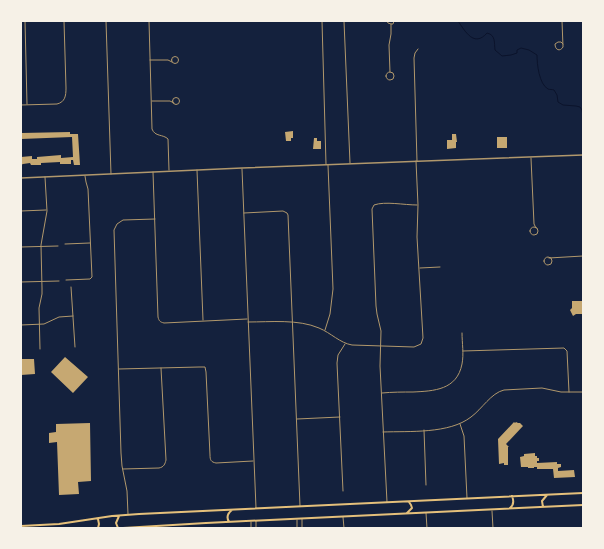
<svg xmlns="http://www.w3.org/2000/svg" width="604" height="549" font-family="'Crimson Pro',serif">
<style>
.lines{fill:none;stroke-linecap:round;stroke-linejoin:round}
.stream{stroke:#0b132b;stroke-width:1}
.building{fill:#c6a872}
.minor{stroke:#b1986c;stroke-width:1}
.tertiary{stroke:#b1986c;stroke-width:1.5}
.primary{stroke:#e5c07b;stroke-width:2}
</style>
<rect width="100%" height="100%" fill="#14213d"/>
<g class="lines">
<path class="stream" d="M 458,21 C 465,31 474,48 487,33 C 496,35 494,43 495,50 L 502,56 L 511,55 L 517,53 L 517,50 L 521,48 L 529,50 L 537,55 C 537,64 539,84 548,89 C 550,90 552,89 554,90 L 557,95 L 558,102 L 563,105 L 576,106 L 580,107 L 582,110 L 583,116"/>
</g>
<path class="building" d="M 293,131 L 293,138 L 291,138 L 291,141 L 286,141 L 285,132 Z
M 70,132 L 70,134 L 78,134 L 80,165 L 74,165 L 73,160 L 71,160 L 71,164 L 60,164 L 60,162 L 41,163 L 41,165 L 31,165 L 30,163 L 23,164 L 21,165 L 21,157 L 32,156 L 32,159 L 37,159 L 37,157 L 61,155 L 61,158 L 73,157 L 72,137 L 21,139 L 21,133 Z
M 452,134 L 456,134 L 457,142 L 456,142 L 456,148 L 447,149 L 447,140 L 452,140 Z
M 497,137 L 507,137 L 507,148 L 497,148 Z
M 314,138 L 317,138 L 317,141 L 321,141 L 321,149 L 313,149 Z
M 572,301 L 583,301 L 583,314 L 576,314 L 573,316 L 570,310 L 572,308 Z
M 65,357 L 88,377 L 73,393 L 51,372 Z
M 21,359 L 34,359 L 35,374 L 21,375 Z
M 514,422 L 515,423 L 516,422 L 518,423 L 520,423 L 523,426 L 506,444 L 509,447 L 508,447 L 508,465 L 504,465 L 504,463 L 499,464 L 498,439 Z
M 90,423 L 91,481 L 78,482 L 79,494 L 59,495 L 57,442 L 49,443 L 49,433 L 56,432 L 56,424 Z
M 535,453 L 535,456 L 537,456 L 537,458 L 539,458 L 539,461 L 537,461 L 537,463 L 557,462 L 557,464 L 561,464 L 561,467 L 558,468 L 558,471 L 574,470 L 575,477 L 554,478 L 553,469 L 537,469 L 537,467 L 534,467 L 534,468 L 528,468 L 528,467 L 521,467 L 520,457 L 524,456 L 524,454 Z"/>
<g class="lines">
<path class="minor" d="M 25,21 L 27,104
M 106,21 L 111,174
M 149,21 L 152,129 C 155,137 163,134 168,139 L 169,170
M 322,21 L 326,164
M 344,21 L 350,163
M 387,21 L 388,23 L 391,24 L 393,24 L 394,21
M 562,21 L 563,47 C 560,52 555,50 555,44 L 558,42 L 561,42 L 563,44
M171.5 60a3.5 3.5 0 1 1 7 0a3.5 3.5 0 1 1-7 0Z
M 150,60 L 168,60 L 172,62
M 390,72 L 389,45 L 391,34 L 391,24
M386 76a4 4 0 1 1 8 0a4 4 0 1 1-8 0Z
M172.5 101a3.5 3.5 0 1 1 7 0a3.5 3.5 0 1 1-7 0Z
M 152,101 L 170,101 L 174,103
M 21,105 L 57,104 C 65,102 66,96 66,88 L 64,21
M 531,158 L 534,224 L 536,228
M 417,161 L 414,58 L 415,53 L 418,49
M 242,169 L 256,508
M 197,170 L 203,320
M 153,172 L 158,317 C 159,321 160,322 164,323 L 247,319
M 21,211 L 46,210
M 244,213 L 283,211 L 287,213 L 288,215 L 300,506
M530 231a4 4 0 1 1 8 0a4 4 0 1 1-8 0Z
M 65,244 L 90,243
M 21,247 L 58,246
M544 261a4 4 0 1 1 8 0a4 4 0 1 1-8 0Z
M 549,258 L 583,256
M 420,268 L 440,267
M 66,280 L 90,279 L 92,277 L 88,189 L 86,182 L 85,176
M 21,282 L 59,281
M 71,287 L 75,347
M 248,322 C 271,322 298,319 319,328 C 331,333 340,343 352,345 L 414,347 L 421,344 L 423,338 L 417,237 L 418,205 L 416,161
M 21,325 L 44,324 L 59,317 L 73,316
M 325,330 L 330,314 L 333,289 L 328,165
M 40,349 L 39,308 L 42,294 L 42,288 L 41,245 L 47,211 L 45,177
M 463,351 L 564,348 L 567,351 L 569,392
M 119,369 L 199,367 L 205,367 L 206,372 L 210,455 C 210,460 211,462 216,463 L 253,461
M 382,393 C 392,392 403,392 413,392 C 434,391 457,390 462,364 C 464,354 462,343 462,333
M 297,419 L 340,417
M 460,424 L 464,436 L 467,498
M 424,430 L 426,485
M 383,432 C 410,431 449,434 471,417 C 482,409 491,393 504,390 L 542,388 L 561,392 L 583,392
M 123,469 L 159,468 C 164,467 165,464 166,460 L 161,368
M 343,491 L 337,363 L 338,355 L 345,344
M 387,502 L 380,366 L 381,331 L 377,314 L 376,306 L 372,209 L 374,205 C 385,201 404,205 417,205
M 492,511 L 493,528
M 426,513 L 427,528
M 128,514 L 127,491 L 122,466 L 121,453 L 114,230 L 117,224 L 123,220 L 155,219
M 343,517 L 344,528
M 302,519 L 302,528
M 297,520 L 297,528
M 256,521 L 256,528
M 251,522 L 251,528"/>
<path class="tertiary" d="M 21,178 L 242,168 L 583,155"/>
<path class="primary" d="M 543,507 L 542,501 L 547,495
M 510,508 C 514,505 514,501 512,496
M 407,513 L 412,508 L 411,505 L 409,502
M 229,522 C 226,517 228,513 232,510
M 21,526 L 59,524 L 112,516 L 139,514 L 583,493
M 98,528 L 99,524 L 98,519
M 118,528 L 116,523 L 119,516
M 123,528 L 206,523 L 583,505"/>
</g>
<rect width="604" height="549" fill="none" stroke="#f6f1e7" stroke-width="44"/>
</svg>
